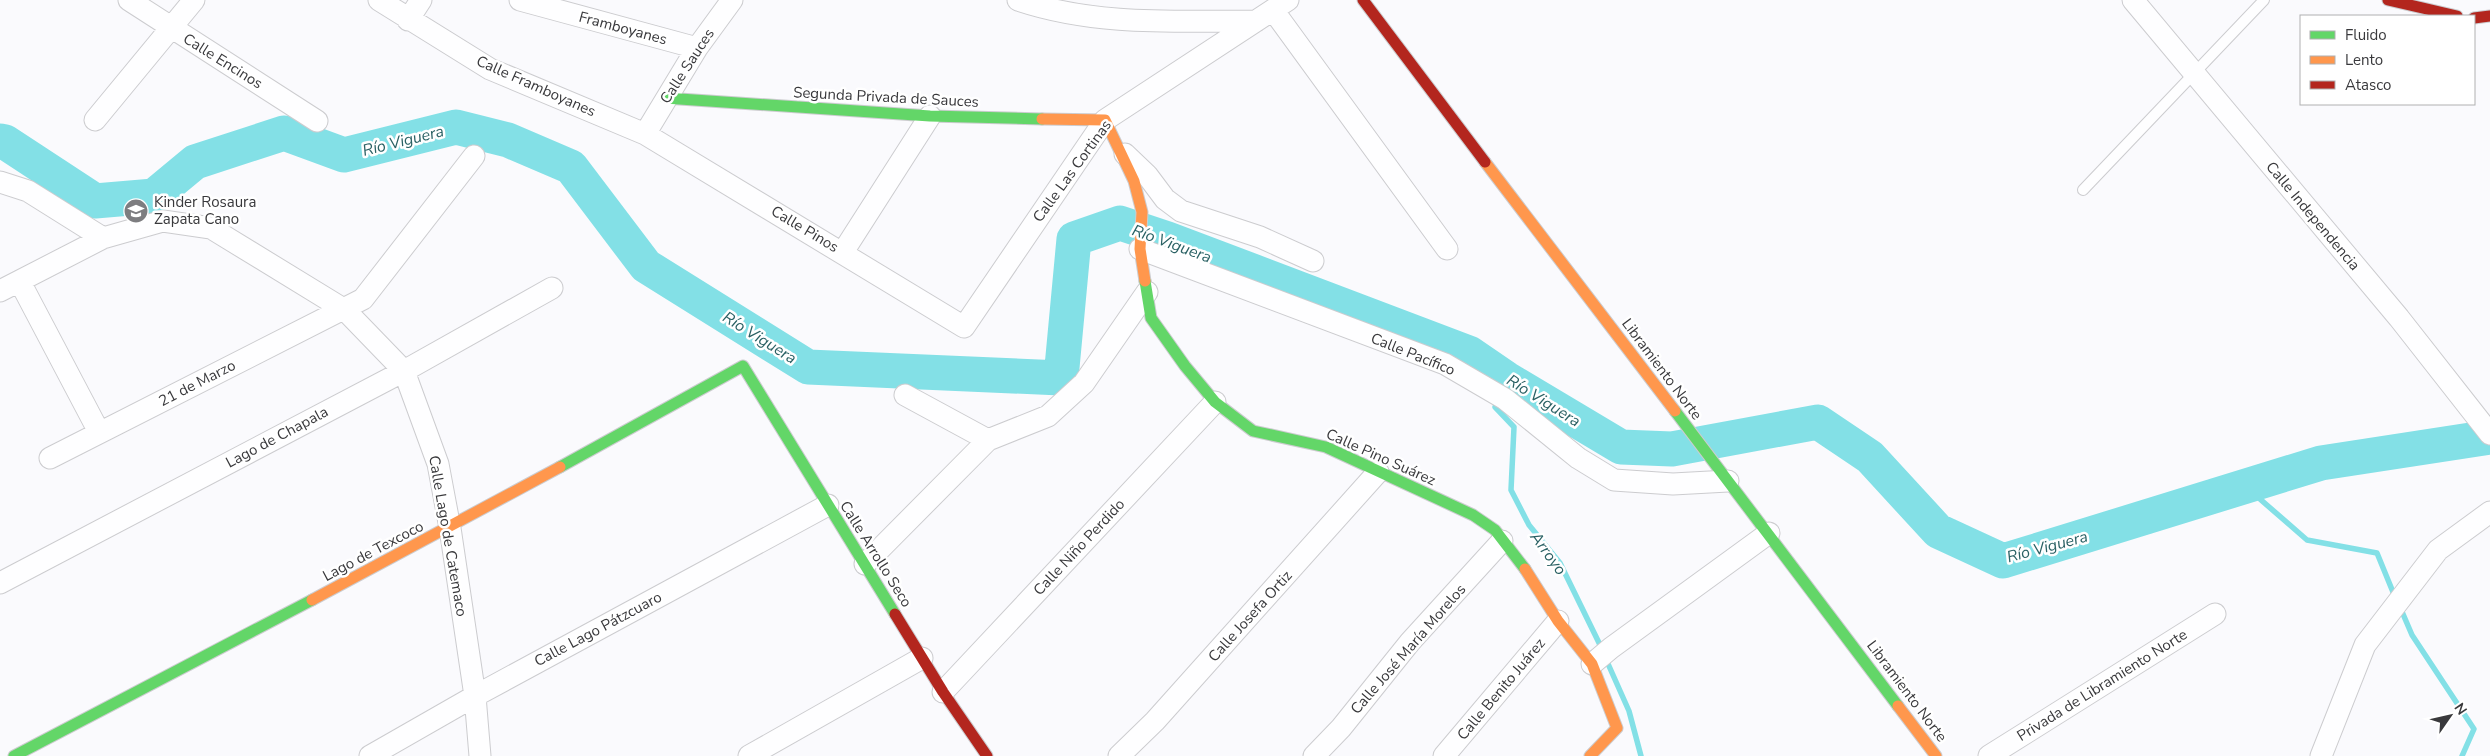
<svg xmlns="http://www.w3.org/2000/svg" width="2490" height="756" font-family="'Nunito Sans',sans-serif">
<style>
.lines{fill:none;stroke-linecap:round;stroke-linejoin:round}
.stream{stroke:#83e0e6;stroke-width:5.5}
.river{stroke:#83e0e6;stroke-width:35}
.lane-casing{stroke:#cccccf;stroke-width:12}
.street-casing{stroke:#cccccf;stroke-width:23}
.fast-casing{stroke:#cccccf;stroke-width:13}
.slow-casing{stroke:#cccccf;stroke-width:13}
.jam-casing{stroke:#cccccf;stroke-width:13}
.lane{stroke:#fefeff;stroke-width:10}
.street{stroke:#fefeff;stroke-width:21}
.fast{stroke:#63d668;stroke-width:11}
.slow{stroke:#ff974d;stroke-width:11}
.jam{stroke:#b3261e;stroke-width:11}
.labels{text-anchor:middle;stroke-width:5;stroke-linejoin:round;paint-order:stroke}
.street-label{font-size:15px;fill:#39393c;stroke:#fff}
.poi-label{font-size:15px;fill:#39393c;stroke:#fff;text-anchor:start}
.water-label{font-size:16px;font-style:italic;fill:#2a6164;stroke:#fff}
</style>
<rect width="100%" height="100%" fill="#fafafd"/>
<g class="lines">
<path class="stream" d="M 1507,379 L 1495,407 L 1514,427 L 1511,490 L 1529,525 L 1560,563 L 1602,649
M 2245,486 L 2307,540 L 2377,553 L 2395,597
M 2400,607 L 2412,635 L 2474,729 L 2462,756
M 1605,657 L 1629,711 L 1641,756"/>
<path class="river" d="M 0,141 L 5,142 L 95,201 L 154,196 L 195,162 L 284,133 L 344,155 L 456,127 L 508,140 L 571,167 L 646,266 L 808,367 L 1061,378 L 1074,239 L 1120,223 L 1168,239 L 1469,353 L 1507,379 L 1621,447 L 1672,449 L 1818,422 L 1870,457 L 1938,531 L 2003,561 L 2321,463 L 2490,437"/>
<defs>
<path id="lane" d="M 2083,190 L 2264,0"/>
<path id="street" d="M 129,0 L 317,121
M 379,0 L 490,69 L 645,134 L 964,327 L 1105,120 L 1288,0
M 520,0 L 697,48
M 1018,0 C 1095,26 1176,21 1256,21
M 2133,0 L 2399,318 L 2490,434
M 1273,10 L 1447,249
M 408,20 L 421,0
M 95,120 L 194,0
M 645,134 L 697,48 L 732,0
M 1125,154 L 1147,175 L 1165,199 L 1181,211 L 1260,237 L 1313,261
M 0,182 L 28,191 L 103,238
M 1140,249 L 1445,364 L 1505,399 L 1578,458 L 1614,480 L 1673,484 L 1728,481
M 843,252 L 930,116
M 20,282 L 99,432
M 0,291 L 103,238 L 163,221 L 211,228 L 345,310 L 404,371 L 438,464 L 450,528 L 475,696 L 480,756
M 905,395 L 988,440
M 50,458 L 363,299 L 474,156
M 865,564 L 988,440 L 1048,416 L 1084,383 L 1147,292
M 0,583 L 404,371 L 552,288
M 1592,664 L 1611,648 L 1769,533
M 943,692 L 1215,402
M 370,756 L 475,696 L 828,505
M 749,756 L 922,658
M 1119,756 L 1155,721 L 1378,472
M 1314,756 L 1341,728 L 1410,642 L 1502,541
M 1444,756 L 1558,621
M 1989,756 L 2215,614
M 2321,756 L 2365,645 L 2438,550 L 2490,512"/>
<path id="fast" d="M 665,98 L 930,116 L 1042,119
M 1145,281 L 1151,318 L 1185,366 L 1215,402 L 1253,431 L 1326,447 L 1473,515 L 1495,530 L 1525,569
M 1675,411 L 1898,706
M 560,467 L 743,366 L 895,614
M 14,756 L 312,600"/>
<path id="slow" d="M 1042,119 L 1105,120 L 1134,181 L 1142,212 L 1140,249 L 1145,281
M 1485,162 L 1675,411
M 1525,569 L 1558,621 L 1592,664 L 1617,728 L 1590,756
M 312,600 L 560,467
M 1898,706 L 1936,756"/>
<path id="jam" d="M 1363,0 L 1485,162
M 2388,0 L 2457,16
M 2474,18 L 2490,16
M 895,614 L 943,692 L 987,756"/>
</defs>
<use href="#lane" class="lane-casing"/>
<use href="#street" class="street-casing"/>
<use href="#fast" class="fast-casing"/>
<use href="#slow" class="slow-casing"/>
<use href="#jam" class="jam-casing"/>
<use href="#lane" class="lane"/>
<use href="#street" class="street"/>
<use href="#fast" class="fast"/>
<use href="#slow" class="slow"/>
<use href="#jam" class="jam"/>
</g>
<defs>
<symbol id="school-disc" viewBox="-11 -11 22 22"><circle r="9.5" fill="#7d7d80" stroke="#fff"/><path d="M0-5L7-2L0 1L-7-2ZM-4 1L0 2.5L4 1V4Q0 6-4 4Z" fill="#fff"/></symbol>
</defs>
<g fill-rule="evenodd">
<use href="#school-disc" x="122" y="197" width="28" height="28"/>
</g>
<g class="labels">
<g class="street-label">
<text transform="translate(623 28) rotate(15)" y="5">Framboyanes</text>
<text transform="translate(223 61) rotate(32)" y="5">Calle Encinos</text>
<text transform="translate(687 66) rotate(-57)" y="5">Calle Sauces</text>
<text transform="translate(536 86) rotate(24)" y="5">Calle Framboyanes</text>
<text transform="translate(886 97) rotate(3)" y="5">Segunda Privada de Sauces</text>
<text transform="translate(1072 171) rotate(-54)" y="5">Calle Las Cortinas</text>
<text transform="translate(2313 216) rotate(50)" y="5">Calle Independencia</text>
<text transform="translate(805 229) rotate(31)" y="5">Calle Pinos</text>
<text transform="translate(1413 354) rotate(22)" y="5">Calle Pacífico</text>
<text transform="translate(1662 369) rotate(53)" y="5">Libramiento Norte</text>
<text transform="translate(197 383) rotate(-27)" y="5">21 de Marzo</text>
<text transform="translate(277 437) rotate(-28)" y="5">Lago de Chapala</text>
<text transform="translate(1381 457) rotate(24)" y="5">Calle Pino Suárez</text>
<text transform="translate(448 536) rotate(80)" y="5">Calle Lago de Catemaco</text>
<text transform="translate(1079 547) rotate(-47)" y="5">Calle Niño Perdido</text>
<text transform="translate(373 551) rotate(-28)" y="5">Lago de Texcoco</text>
<text transform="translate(876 554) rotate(58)" y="5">Calle Arrollo Seco</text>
<text transform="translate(1250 616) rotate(-48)" y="5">Calle Josefa Ortiz</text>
<text transform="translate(598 629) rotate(-28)" y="5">Calle Lago Pátzcuaro</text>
<text transform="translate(1408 649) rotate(-49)" y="5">Calle José María Morelos</text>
<text transform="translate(2102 685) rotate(-32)" y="5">Privada de Libramiento Norte</text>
<text transform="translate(1501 689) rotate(-50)" y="5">Calle Benito Juárez</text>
<text transform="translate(1907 691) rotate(53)" y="5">Libramiento Norte</text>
</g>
<g class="poi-label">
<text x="154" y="207">Kinder Rosaura<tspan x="154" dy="17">Zapata Cano</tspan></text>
</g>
<g class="water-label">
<text transform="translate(403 140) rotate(-14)" y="6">Río Viguera</text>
<text transform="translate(1172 243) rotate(20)" y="6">Río Viguera</text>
<text transform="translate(760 337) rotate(32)" y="6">Río Viguera</text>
<text transform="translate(1544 400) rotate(32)" y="6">Río Viguera</text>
<text transform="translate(2047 546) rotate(-15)" y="6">Río Viguera</text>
<text transform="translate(1549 553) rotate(54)" y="6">Arroyo</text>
</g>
</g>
<rect x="2300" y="15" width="175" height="90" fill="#ffffff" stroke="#b0b0b1"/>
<rect x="2310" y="31" width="25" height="8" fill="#63d668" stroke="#b0b0b1"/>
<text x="2345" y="40" font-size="15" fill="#39393c">Fluido</text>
<rect x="2310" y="56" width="25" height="8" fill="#ff974d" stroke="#b0b0b1"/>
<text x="2345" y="65" font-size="15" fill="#39393c">Lento</text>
<rect x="2310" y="81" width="25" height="8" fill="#b3261e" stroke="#b0b0b1"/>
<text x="2345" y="90" font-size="15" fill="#39393c">Atasco</text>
<g transform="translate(2450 716) rotate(56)" stroke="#ffffff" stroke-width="4" paint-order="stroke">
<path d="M0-4L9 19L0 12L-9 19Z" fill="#39393c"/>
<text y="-8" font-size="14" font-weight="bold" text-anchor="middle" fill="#39393c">N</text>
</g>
</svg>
